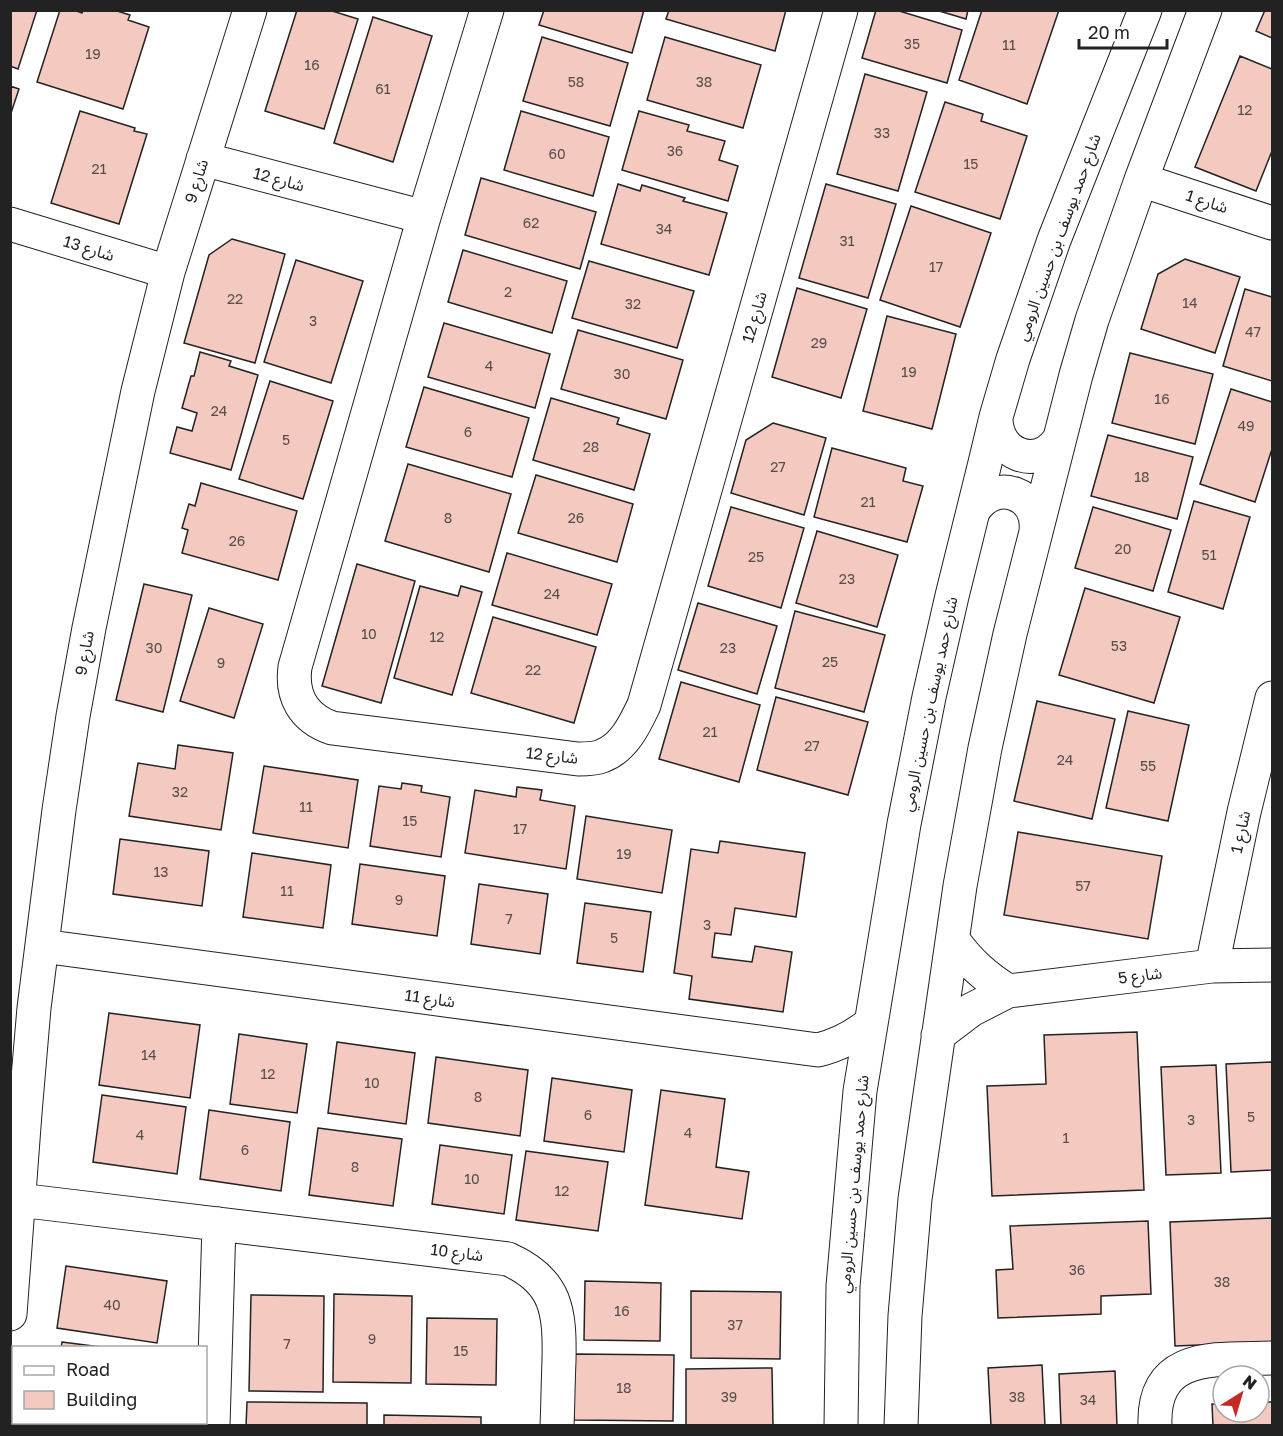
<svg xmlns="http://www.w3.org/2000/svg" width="1283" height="1436" font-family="'Golos Text','Noto Sans Arabic',sans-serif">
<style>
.building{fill:#f3c9c0;stroke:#222;stroke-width:1.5}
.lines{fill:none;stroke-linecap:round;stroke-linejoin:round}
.minor-casing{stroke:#222;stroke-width:35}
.minor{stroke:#fff;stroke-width:33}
.labels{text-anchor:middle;stroke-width:4.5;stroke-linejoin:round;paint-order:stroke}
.number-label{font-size:14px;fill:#564c4a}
.street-label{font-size:16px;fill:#222;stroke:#fff}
</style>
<rect width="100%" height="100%" fill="#fff"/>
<path class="building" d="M 10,10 L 37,10 L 18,69 L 10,66 Z
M 60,10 L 74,10 L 82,13 L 83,10 L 114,10 L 130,15 L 128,20 L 149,27 L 123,109 L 37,82 Z
M 297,10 L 329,10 L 358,19 L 324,129 L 265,111 Z
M 544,10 L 644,10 L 632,53 L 539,25 Z
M 669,10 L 786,10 L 775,51 L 666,19 Z
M 876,10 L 896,10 L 962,30 L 947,83 L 862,58 Z
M 936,10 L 968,10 L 966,19 Z
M 982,10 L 1059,10 L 1027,104 L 959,80 Z
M 1265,10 L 1272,10 L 1272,38 L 1256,31 Z
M 373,17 L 432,36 L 393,162 L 334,143 Z
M 542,37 L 628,63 L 610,126 L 523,101 Z
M 665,37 L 761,65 L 743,128 L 647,100 Z
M 1240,56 L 1272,69 L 1272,151 L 1256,191 L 1195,167 Z
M 865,74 L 927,92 L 898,191 L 837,174 Z
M 10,86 L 19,89 L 10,116 Z
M 945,102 L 983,114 L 981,121 L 1027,136 L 1000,219 L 915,192 Z
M 80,111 L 135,128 L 134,131 L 147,134 L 119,224 L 51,203 Z
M 521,111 L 609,137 L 593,196 L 504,170 Z
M 639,111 L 689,125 L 687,131 L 725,141 L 719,160 L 738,166 L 728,201 L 622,170 Z
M 481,178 L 596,212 L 580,269 L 465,235 Z
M 618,184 L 640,191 L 642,185 L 685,198 L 683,201 L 727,213 L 709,275 L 601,244 Z
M 826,184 L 896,204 L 868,298 L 799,278 Z
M 911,206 L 991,233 L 960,327 L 880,300 Z
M 232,239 L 285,254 L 255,363 L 184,343 L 209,255 Z
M 463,250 L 567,281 L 552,333 L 448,302 Z
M 1185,259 L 1240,277 L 1215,353 L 1141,329 L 1158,274 Z
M 296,260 L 363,281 L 331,383 L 264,362 Z
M 589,261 L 694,291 L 677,348 L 572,318 Z
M 797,288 L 867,309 L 841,398 L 772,377 Z
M 1245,289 L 1272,297 L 1272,381 L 1223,366 Z
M 887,316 L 956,334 L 932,429 L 863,411 Z
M 444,323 L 550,354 L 535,408 L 428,377 Z
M 578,330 L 683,360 L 666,419 L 561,389 Z
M 200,352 L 231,361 L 229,366 L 258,375 L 231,470 L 170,453 L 177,427 L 192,431 L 197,413 L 182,408 L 191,376 L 194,376 Z
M 1130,353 L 1213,374 L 1195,444 L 1112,423 Z
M 270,381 L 333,401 L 303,499 L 239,479 Z
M 424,387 L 529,418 L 512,477 L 406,447 Z
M 1231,389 L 1272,402 L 1272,449 L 1255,502 L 1200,484 Z
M 551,398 L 619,418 L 617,424 L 650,434 L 634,490 L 533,460 Z
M 773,423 L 826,438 L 804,515 L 731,493 L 746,440 Z
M 1108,435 L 1193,457 L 1177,519 L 1091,496 Z
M 832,448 L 906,468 L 903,481 L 923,486 L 907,542 L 814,517 Z
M 408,464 L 511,494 L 489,572 L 385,541 Z
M 536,475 L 633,504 L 617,562 L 518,533 Z
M 201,483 L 297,511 L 278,580 L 182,553 L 188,530 L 182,528 L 189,504 L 195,506 Z
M 1194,501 L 1250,517 L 1223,609 L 1168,592 Z
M 731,507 L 804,528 L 781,608 L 708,586 Z
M 1093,507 L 1171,530 L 1153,591 L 1075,568 Z
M 817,531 L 898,555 L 877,627 L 796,603 Z
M 507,553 L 612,584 L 597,635 L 492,605 Z
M 357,564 L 415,581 L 381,703 L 322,686 Z
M 144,584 L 192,595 L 163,712 L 116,700 Z
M 420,586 L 458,596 L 461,586 L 482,592 L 452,695 L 394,678 Z
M 1085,588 L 1180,617 L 1154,703 L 1059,675 Z
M 698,603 L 777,626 L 757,694 L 678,670 Z
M 209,608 L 263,624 L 234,718 L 180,701 Z
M 795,611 L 885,635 L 864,712 L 775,688 Z
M 493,617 L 596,647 L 574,723 L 471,693 Z
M 681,682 L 760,705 L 739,782 L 659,759 Z
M 776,697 L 868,722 L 848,795 L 757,770 Z
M 1037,701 L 1115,719 L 1092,819 L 1014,801 Z
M 1128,711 L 1189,725 L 1168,821 L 1106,808 Z
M 178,745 L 233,753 L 221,830 L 129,816 L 138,763 L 175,769 Z
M 264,766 L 358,780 L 348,848 L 253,833 Z
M 402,783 L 422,786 L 421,792 L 450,797 L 441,857 L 370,846 L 379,786 L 401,789 Z
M 517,787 L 542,790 L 540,800 L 575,806 L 566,869 L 465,853 L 475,790 L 516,797 Z
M 586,816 L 672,830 L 662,893 L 577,879 Z
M 1018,832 L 1162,856 L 1148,939 L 1004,915 Z
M 120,839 L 209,851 L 202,906 L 113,894 Z
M 720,841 L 805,853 L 796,917 L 735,908 L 731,935 L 715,933 L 712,957 L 752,962 L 755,946 L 792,952 L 783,1012 L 689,999 L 692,976 L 674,973 L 691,849 L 718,853 Z
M 252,853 L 331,865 L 323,928 L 243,917 Z
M 360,864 L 445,876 L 437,936 L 352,924 Z
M 479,884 L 548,894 L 540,954 L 471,944 Z
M 585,903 L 651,912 L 643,972 L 577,963 Z
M 109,1013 L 200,1025 L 190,1098 L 99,1085 Z
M 1137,1032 L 1144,1190 L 992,1196 L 987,1086 L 1046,1084 L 1044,1035 Z
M 239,1034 L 307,1044 L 297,1113 L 230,1104 Z
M 337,1042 L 415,1053 L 406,1124 L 328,1113 Z
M 436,1057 L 528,1070 L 520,1136 L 428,1123 Z
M 1272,1062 L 1272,1170 L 1231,1172 L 1226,1064 Z
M 1216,1065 L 1221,1173 L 1166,1175 L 1161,1067 Z
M 552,1078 L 632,1090 L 624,1152 L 544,1141 Z
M 661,1090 L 725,1099 L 716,1167 L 749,1172 L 742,1219 L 645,1205 Z
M 102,1095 L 186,1107 L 177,1174 L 93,1162 Z
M 209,1110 L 290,1122 L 281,1191 L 200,1179 Z
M 318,1128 L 402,1139 L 393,1206 L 309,1195 Z
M 440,1145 L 512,1155 L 504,1214 L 432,1204 Z
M 526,1151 L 608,1162 L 598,1231 L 516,1220 Z
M 1272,1218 L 1272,1342 L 1175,1346 L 1170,1222 Z
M 1148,1221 L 1151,1294 L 1101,1296 L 1101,1314 L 998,1318 L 996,1270 L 1013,1269 L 1010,1226 Z
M 66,1266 L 167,1281 L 157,1343 L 57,1328 Z
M 585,1281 L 661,1283 L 660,1341 L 584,1340 Z
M 691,1291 L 781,1292 L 780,1359 L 691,1358 Z
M 334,1294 L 412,1296 L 411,1383 L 333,1382 Z
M 251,1295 L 324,1296 L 323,1392 L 249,1391 Z
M 427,1318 L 497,1319 L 496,1385 L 426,1384 Z
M 62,1342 L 109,1348 L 61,1348 Z
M 574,1354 L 674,1355 L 673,1421 L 574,1420 Z
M 1042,1365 L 1045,1426 L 991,1426 L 988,1368 Z
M 772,1368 L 773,1426 L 686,1426 L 686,1369 Z
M 1115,1371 L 1117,1426 L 1061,1426 L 1059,1374 Z
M 247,1402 L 367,1403 L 367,1426 L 246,1426 Z
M 1259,1402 L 1272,1402 L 1272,1426 L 1213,1426 L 1212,1404 L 1223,1404 L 1223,1412 L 1259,1412 Z
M 384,1415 L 481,1417 L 481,1426 L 384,1426 Z
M 69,1422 L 153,1422 L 163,1423 L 163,1426 L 69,1426 Z"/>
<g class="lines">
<defs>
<path id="minor" d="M 487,10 L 424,217 L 295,667 C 291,696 303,718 332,728 L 578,759 C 586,759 595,759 602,756 C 624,748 635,724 644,705 L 841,10
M 203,159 L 424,217
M 1141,180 L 1272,223
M 10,224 L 168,272
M 996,417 C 995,454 1036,471 1058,441
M 974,510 C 995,477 1040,493 1036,531
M 953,940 C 969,962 984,976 1008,991
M 42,946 L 818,1050 C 839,1045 855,1036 871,1023
M 1212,966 L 1244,812 L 1272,698
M 938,1035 L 971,1010 L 1008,991 L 1212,966 L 1272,965
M 19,1200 L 508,1259 C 557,1281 560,1311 559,1361 C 558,1382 558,1404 557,1426
M 10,1314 L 25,1113 L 34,1008 L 59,810 L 73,716 L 89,628 L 138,391 L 168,272 L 250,10
M 213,1426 L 219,1224
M 841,1426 L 843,1286 L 860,1091 L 904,824 L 929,697 L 952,596 L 984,467 L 996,417 L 1013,359 L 1054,240 L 1145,10
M 901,1426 L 905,1316 L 915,1199 L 960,886 L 985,748 L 1010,634 L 1076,375 L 1092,320 L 1141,180 L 1205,10
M 1155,1426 C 1152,1350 1219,1360 1272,1358"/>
</defs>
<use href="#minor" class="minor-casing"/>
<use href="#minor" class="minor"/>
</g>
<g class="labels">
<g class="number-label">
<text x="912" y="49">35</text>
<text x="1009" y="50">11</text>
<text x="93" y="59">19</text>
<text x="312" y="70">16</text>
<text x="576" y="87">58</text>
<text x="704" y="87">38</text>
<text x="383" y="94">61</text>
<text x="1245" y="115">12</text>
<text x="882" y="138">33</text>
<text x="675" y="156">36</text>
<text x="557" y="159">60</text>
<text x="971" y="169">15</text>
<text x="99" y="174">21</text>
<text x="531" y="228">62</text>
<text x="664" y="234">34</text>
<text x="847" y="246">31</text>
<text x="936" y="272">17</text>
<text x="508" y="297">2</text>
<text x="235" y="304">22</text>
<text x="1190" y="308">14</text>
<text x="633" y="309">32</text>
<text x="313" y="326">3</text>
<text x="1253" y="337">47</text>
<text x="819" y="348">29</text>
<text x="489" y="371">4</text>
<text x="909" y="377">19</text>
<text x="622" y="379">30</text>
<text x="1162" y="404">16</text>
<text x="219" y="416">24</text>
<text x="1246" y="431">49</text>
<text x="468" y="437">6</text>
<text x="286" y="445">5</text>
<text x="591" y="452">28</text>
<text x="778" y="472">27</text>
<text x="1142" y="482">18</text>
<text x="868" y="507">21</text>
<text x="448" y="523">8</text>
<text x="576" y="523">26</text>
<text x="237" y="546">26</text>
<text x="1123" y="554">20</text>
<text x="1209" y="560">51</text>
<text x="756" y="562">25</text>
<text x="847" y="584">23</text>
<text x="552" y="599">24</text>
<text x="369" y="639">10</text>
<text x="437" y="642">12</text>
<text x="1119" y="651">53</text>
<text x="154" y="653">30</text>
<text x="728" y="653">23</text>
<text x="830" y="667">25</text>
<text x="221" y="668">9</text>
<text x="533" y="675">22</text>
<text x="710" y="737">21</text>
<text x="812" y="751">27</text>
<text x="1065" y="765">24</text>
<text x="1148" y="771">55</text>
<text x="180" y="797">32</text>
<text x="306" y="812">11</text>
<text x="410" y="826">15</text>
<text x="520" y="834">17</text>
<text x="624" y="859">19</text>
<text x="161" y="877">13</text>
<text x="1083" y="891">57</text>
<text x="287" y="896">11</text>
<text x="399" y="905">9</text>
<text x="509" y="924">7</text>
<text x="707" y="930">3</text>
<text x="614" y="943">5</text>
<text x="149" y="1060">14</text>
<text x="268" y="1079">12</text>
<text x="372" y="1088">10</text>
<text x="478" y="1102">8</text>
<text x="588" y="1120">6</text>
<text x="1251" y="1122">5</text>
<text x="1191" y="1125">3</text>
<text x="688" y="1138">4</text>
<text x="140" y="1140">4</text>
<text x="1066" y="1143">1</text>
<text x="245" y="1155">6</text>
<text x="355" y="1172">8</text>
<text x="472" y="1184">10</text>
<text x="562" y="1196">12</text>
<text x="1077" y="1275">36</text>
<text x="1222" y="1287">38</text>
<text x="112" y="1310">40</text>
<text x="622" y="1316">16</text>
<text x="735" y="1330">37</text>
<text x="372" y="1344">9</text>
<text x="287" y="1349">7</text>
<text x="461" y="1356">15</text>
<text x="624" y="1393">18</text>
<text x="729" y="1402">39</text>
<text x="1017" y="1402">38</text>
<text x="1088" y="1405">34</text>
</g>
<g class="street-label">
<text transform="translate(279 179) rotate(15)" y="6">شارع 12</text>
<text transform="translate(196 181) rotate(-73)" y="6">شارع 9</text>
<text transform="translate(1207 201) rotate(18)" y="6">شارع 1</text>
<text transform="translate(1058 237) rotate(-70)" y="6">شارع حمد يوسف بن حسين الرومي</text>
<text transform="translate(89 248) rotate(17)" y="6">شارع 13</text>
<text transform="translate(754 317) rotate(-74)" y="6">شارع 12</text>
<text transform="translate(84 653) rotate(-80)" y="6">شارع 9</text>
<text transform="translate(929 704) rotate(-78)" y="6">شارع حمد يوسف بن حسين الرومي</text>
<text transform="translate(552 755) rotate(6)" y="6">شارع 12</text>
<text transform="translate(1240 832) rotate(-78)" y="6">شارع 1</text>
<text transform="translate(1140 975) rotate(-7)" y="6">شارع 5</text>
<text transform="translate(430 998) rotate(8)" y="6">شارع 11</text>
<text transform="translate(853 1184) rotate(-85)" y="6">شارع حمد يوسف بن حسين الرومي</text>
<text transform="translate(457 1252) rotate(7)" y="6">شارع 10</text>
</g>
</g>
<rect width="1283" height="1436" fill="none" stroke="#222222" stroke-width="24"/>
<rect x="12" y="1346" width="195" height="78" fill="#ffffff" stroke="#a7a7a7" stroke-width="1.5"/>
<rect x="24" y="1366" width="30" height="9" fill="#ffffff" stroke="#a7a7a7" stroke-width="1.5"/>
<text x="66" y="1376" font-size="18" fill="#222222">Road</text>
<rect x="24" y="1391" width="30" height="18" fill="#f3c9c0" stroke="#a7a7a7" stroke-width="1.5"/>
<text x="66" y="1406" font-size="18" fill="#222222">Building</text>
<g transform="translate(1241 1394) rotate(37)"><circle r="28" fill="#ffffff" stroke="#a7a7a7" stroke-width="1.5"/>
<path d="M0-4.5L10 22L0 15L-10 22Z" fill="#c62828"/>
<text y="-9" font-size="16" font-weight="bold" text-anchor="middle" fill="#222222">N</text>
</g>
<path d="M1079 39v9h88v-9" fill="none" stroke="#222222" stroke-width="3"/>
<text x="1088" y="39" font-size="18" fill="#222222" stroke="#ffffff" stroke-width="4.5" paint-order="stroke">20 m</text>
</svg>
